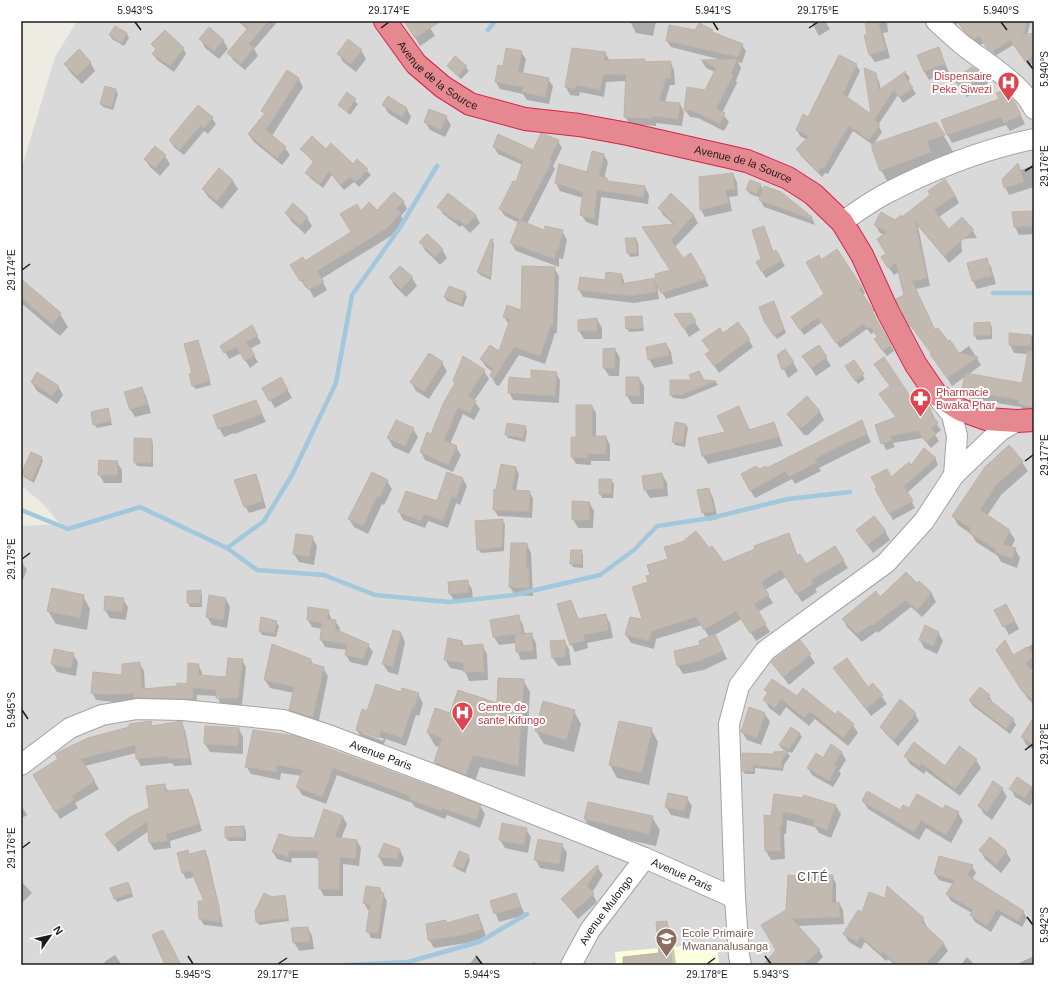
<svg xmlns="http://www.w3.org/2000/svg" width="1055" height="986" font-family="Helvetica,sans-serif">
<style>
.residential{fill:#dad9d9}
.education{fill:#fbffd9}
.shadow{fill:#0003;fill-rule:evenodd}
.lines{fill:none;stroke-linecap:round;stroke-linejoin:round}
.stream{stroke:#a1c8dc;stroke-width:4.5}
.building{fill:#c2bab1;stroke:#bfb3a4}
.minor-casing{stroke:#a3a3a3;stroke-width:22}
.highway-casing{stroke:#d8224d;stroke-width:24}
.minor{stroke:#fff;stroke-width:20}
.highway{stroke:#e6888f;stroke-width:22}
.ticks{fill:none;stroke:#1c1c1c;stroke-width:1.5}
.labels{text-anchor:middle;stroke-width:4;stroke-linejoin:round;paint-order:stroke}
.street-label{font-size:11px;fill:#1c1c1c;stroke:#fff}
.health-label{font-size:11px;fill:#be3a42;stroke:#fff;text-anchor:start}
.education-label{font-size:11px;fill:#785e54;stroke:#fff;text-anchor:start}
.neighbourhood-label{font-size:12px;letter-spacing:1px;fill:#4f4f4f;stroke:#fff}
.neatline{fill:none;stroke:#1c1c1c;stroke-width:1.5}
.ticks-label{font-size:10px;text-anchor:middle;fill:#1c1c1c}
</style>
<rect width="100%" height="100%" fill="#eeebe2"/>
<path class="residential" d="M 77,21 L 1034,21 L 1034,965 L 21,965 L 21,526 L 60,524 L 42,503 L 21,485 L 21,170 L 55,57 Z"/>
<path class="education" d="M 717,943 L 719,965 L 616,965 L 615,952 Z"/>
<path class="shadow" d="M 238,21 L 278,21 L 254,49 L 258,56 L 245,70 L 233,60 L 229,53 L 248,30 Z
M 405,21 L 426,21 L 435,36 L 420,46 Z
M 623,21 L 656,21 L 653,36 L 636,33 L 631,23 Z
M 811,21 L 825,21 L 830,29 L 819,36 Z
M 867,21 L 887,21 L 888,32 L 883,33 L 890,58 L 875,62 L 870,55 Z
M 952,21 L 977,21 L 989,39 L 979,46 L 970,38 L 958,22 L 956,25 Z
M 1005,21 L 1031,21 L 1027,35 L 1034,35 L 1034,62 L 1029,66 L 1013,45 L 995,56 L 992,51 Z
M 115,27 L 127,34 L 129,38 L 124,46 L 112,39 L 110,35 Z
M 696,31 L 712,31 L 714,33 L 742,45 L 746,51 L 742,63 L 738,62 L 741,68 L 736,81 L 737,83 L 722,113 L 729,122 L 724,131 L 698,118 L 690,117 L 685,110 L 706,91 L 715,72 L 706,68 L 702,61 L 726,61 L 671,47 L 667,41 Z
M 201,39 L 223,40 L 228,49 L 219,59 L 205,48 Z
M 153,44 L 183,48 L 186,54 L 174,72 L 157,60 L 153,54 L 156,50 Z
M 938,48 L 949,72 L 929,80 L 924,71 Z
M 361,50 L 366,59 L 356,72 L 343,62 L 339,54 Z
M 521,52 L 526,59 L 523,74 L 548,79 L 553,86 L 549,104 L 527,100 L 523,94 L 500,89 L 496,82 L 504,67 Z
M 605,53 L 610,61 L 670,62 L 674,70 L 675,85 L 670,85 L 665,102 L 680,104 L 684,112 L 682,126 L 656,123 L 656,126 L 629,124 L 625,116 L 627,81 L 606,82 L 604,97 L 580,92 L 579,96 L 570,95 L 566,87 Z
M 455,57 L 469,71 L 461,79 L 448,66 Z
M 90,62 L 95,71 L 82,84 L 70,72 L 65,64 Z
M 856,65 L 860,71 L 847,98 L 872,116 L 875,74 L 879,81 L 881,90 L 906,73 L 910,78 L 908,82 L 916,94 L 903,103 L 898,95 L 878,125 L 882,132 L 873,145 L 853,131 L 828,174 L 825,173 L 822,177 L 801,156 L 797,149 L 807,140 L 800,136 L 797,130 Z
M 972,68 L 984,76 L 988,83 L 967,97 L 956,79 Z
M 287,71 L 299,79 L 303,87 L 272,136 L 285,148 L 290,155 L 282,165 L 254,142 L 249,135 L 265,115 L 262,111 Z
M 116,90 L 118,94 L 113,110 L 103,107 L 101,103 Z
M 347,94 L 358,104 L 350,115 L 339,105 Z
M 1014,102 L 1025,124 L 1010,131 L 1006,125 L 952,143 L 947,134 Z
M 384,105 L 407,109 L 411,117 L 407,125 L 388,113 Z
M 446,117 L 451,125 L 445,137 L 430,130 L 425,122 Z
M 212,118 L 216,124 L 208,134 L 204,131 L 184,155 L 174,147 L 170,140 Z
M 936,123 L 957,158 L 894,193 L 881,170 Z
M 542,134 L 558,141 L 562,148 L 553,166 L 555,169 L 527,224 L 545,231 L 562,231 L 567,240 L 563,259 L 559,258 L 559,267 L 516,251 L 511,243 L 519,223 L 505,216 L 500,209 L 516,184 L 523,165 L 498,154 L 494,147 L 534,151 Z
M 155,147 L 165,156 L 170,164 L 160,176 L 150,167 L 145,159 Z
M 302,149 L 353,165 L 357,160 L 371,175 L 359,187 L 354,182 L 344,190 L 332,175 L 323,188 L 310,178 L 307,173 L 314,163 Z
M 604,155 L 608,162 L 604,179 L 609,182 L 645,187 L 649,195 L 648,204 L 601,197 L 598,226 L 586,222 L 581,214 L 583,198 L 560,191 L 556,183 L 587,173 Z
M 1018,165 L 1021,170 L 1034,165 L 1034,187 L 1009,195 L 1005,187 Z
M 219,169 L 233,181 L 238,189 L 222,209 L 208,197 L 203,189 Z
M 733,174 L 737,182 L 738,196 L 729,197 L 732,211 L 705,217 L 701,210 L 700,178 Z
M 760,184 L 763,190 L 781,193 L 812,218 L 815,225 L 764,207 L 760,200 L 761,198 L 750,194 L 747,190 Z
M 448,195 L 476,216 L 480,223 L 470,233 L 462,225 L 460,227 L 443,214 L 439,207 Z
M 671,195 L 694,216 L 698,223 L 675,247 L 682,259 L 691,254 L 709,286 L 666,299 L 657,284 L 659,299 L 634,303 L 583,297 L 579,290 L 622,275 L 625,284 L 658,279 L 671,271 L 644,228 L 674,225 L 663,215 L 659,208 Z
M 955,195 L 959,203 L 939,217 L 949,231 L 973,231 L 977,238 L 961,239 L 962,252 L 949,263 L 918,226 L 930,286 L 916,289 L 935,331 L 958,354 L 969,346 L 977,358 L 981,365 L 968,375 L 1023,384 L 1029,354 L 1014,353 L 1010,345 L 1010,334 L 1034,336 L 1034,414 L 1024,412 L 1021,407 L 968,398 L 963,390 L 966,376 L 952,386 L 932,354 L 911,326 L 899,272 L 894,275 L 887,265 L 884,235 L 880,233 L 875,225 L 895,221 Z
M 403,201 L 407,209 L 401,216 L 404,221 L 391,236 L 321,279 L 327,290 L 314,298 L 308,287 L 306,288 L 296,273 L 305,262 L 352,233 L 361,212 L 377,211 Z
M 1034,212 L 1034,234 L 1019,235 L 1015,227 Z
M 286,213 L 307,218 L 312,226 L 305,234 L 291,221 Z
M 763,227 L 773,253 L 776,251 L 785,266 L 766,278 L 757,263 L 763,260 Z
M 626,239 L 636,239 L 638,242 L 639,256 L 630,257 L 628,253 Z
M 492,240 L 494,244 L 491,280 L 480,275 L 478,272 Z
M 420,242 L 442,249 L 447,258 L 440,265 L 425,250 Z
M 986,259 L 991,267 L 996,284 L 977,289 L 973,281 Z
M 821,261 L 862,287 L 865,293 L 862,295 L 876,317 L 874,318 L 894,351 L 887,356 L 878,345 L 877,337 L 874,332 L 871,334 L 867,329 L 840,348 L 822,322 L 804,335 L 795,323 L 825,294 Z
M 554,268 L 559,276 L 557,333 L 555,333 L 545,364 L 519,355 L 499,386 L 496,385 L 491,376 L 493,372 L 486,367 L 481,359 L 499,353 L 509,325 L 504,317 L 522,312 Z
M 390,278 L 412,278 L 417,286 L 406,297 L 395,286 Z
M 21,280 L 60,314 L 68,327 L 60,336 L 21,303 Z
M 449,287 L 465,293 L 467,297 L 463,307 L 447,301 L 445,297 Z
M 775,306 L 786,333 L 777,339 L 767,325 Z
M 690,314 L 700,330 L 689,337 L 676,315 Z
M 641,317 L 644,331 L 629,332 L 627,328 Z
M 597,319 L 602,328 L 602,339 L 584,339 L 579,331 L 579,320 Z
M 989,323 L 992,327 L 992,339 L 977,340 L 975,336 Z
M 256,334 L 261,343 L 250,349 L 258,362 L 250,368 L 241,353 L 229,359 L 222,346 Z
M 722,334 L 749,340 L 753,347 L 719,373 L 711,361 Z
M 198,341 L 211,385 L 196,389 L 193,386 L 193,374 Z
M 666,344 L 671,352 L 673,364 L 654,368 L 649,359 Z
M 615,349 L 620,358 L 619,376 L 609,376 L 604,368 Z
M 778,356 L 793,362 L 798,371 L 788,378 Z
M 804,357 L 826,358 L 831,366 L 816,376 Z
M 854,361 L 865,379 L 858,384 L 848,370 Z
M 442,363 L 447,371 L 429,399 L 416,391 L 411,382 Z
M 484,371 L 489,379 L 474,401 L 480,409 L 474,420 L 463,414 L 450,444 L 456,447 L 461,455 L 453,472 L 425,460 L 421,452 L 432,435 Z
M 879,371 L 915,407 L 923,401 L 931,411 L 935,418 L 933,419 L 941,430 L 935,435 L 939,441 L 931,448 L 923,438 L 893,443 L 895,447 L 886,450 L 876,426 L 897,418 L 884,401 L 891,387 Z
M 556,373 L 560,380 L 559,403 L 513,400 L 509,392 L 532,381 Z
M 281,378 L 292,398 L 275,408 L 263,388 Z
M 639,378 L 644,386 L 644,404 L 632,404 L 627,396 Z
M 704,381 L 716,382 L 718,385 L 684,399 L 673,398 L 671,395 Z
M 32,383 L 58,386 L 63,395 L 57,404 L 37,391 Z
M 141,388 L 146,396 L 151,413 L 135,417 L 130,409 Z
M 807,398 L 820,412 L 824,420 L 808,435 L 804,435 L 788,415 Z
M 256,401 L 266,422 L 235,434 L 234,433 L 224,437 L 219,428 Z
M 592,406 L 596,413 L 596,437 L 606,437 L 610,445 L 610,461 L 591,461 L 591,465 L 576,464 L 572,457 L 577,438 Z
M 739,408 L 750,430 L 774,423 L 783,446 L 708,464 L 703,456 L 699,439 L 726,433 Z
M 108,410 L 112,425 L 97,428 L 94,424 Z
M 861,421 L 871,442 L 819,468 L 821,471 L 795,484 L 792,479 L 755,498 L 750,490 L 759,470 L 767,469 Z
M 686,425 L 688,428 L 685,447 L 675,445 L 673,441 Z
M 525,427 L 527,431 L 525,442 L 508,438 L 506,435 Z
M 413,429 L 418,437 L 409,454 L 393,447 L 388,438 Z
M 151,440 L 153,444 L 153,467 L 137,466 L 135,462 Z
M 1009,447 L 1022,462 L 1028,471 L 1001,495 L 987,516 L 1009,530 L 1015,540 L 1011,548 L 1015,549 L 1020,558 L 1017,568 L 1001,562 L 998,556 L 976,542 L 971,534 L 958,525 L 953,516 Z
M 41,457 L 43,461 L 34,483 L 24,477 L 21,473 Z
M 935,458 L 938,465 L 907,493 L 915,508 L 893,520 L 876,490 L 911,466 Z
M 117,462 L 122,470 L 122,483 L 104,483 L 99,474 Z
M 516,468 L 519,474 L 516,491 L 529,492 L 533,498 L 532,518 L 498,516 L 494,510 L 495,490 L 497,491 Z
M 662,474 L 667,483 L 668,496 L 650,498 L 645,490 Z
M 256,475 L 259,482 L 266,508 L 249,513 L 245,506 Z
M 463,479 L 467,486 L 460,505 L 456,503 L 448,528 L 428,521 L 425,528 L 403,520 L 399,512 L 437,502 Z
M 611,480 L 614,484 L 613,498 L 602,498 L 600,494 Z
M 387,481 L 392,489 L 384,505 L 382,504 L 368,534 L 354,527 L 349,519 Z
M 709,489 L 713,498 L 718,519 L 708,521 L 703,513 Z
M 589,502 L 594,511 L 593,528 L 578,528 L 573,519 Z
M 502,520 L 505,524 L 504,551 L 481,553 L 478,549 Z
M 857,531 L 885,531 L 890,540 L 873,553 Z
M 788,534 L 798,556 L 806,566 L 843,560 L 848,568 L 815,589 L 817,592 L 802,602 L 786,577 L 765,590 L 773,603 L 758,612 L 770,632 L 756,641 L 742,619 L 715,635 L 727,659 L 704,670 L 683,674 L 678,666 L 675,652 L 702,646 L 709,637 L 702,625 L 656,639 L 654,649 L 631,643 L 626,635 L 644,620 L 649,583 L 708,549 L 724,563 Z
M 312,537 L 317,546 L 314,565 L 299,562 L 294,554 Z
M 527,544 L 531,553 L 533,596 L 515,595 L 510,587 Z
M 581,551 L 583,555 L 583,568 L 573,567 L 571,563 Z
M 21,561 L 27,570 L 22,582 L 21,581 Z
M 467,581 L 472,589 L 473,600 L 455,602 L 450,594 Z
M 919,582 L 932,594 L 936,602 L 922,617 L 911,607 L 878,633 L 877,631 L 862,642 L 847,627 L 843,619 L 880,598 Z
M 200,591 L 202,595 L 202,607 L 190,607 L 188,603 L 188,592 Z
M 83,596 L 90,609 L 87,630 L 56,624 L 48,611 Z
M 123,599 L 128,607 L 126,620 L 110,618 L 105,610 Z
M 226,599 L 230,607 L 227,628 L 212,625 L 207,617 Z
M 571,601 L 579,620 L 605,615 L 610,623 L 613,638 L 587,643 L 588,648 L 575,652 L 571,644 Z
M 328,611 L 332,620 L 335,621 L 340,628 L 339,632 L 368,645 L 373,652 L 367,666 L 350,662 L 346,655 L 347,650 L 325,647 L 321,640 L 322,629 L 312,627 L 308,620 Z
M 995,611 L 1010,612 L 1019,629 L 1009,635 Z
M 518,616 L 523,625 L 525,635 L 531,634 L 536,643 L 537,659 L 521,660 L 517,651 L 516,643 L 499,645 L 494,637 L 491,621 Z
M 276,622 L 279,626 L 276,637 L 262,635 L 260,631 Z
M 938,632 L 943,641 L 937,654 L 924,648 L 920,640 Z
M 401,633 L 405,642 L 398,675 L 388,672 L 383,664 Z
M 564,641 L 569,649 L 571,665 L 558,666 L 553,658 L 551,642 Z
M 800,641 L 815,663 L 789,685 L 772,662 Z
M 462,642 L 464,646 L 482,645 L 487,654 L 488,680 L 469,681 L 465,671 L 450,668 L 445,659 Z
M 1034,643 L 1034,667 L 1030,671 L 1034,677 L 1034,704 L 1028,699 L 1001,658 L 1017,655 Z
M 73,654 L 78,662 L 76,676 L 57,672 L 52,664 Z
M 242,660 L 246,667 L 242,705 L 221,705 L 217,696 L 197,695 L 196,706 L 136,701 L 114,702 L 96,700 L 92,692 L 123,676 L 139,663 L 144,671 L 145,689 L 178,687 L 188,685 L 198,665 L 202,672 L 202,677 L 227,678 Z
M 311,660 L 313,665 L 323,668 L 328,676 L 318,725 L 295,718 L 290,710 L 294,693 L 270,688 L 265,680 Z
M 835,668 L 868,688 L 873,684 L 887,704 L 871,716 Z
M 523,680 L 530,692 L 525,777 L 480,767 L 473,787 L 442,775 L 435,762 L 440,747 L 435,746 L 428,733 L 451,715 L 498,704 Z
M 766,690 L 798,697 L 853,725 L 858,733 L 848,746 L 815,719 L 809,726 L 786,707 L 780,716 L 769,708 L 765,700 L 768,694 Z
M 401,693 L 418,694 L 423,703 L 419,716 L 416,715 L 406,746 L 386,739 L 383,746 L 362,739 L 357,730 L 368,712 ZM 362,731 L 384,739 L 383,741 L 362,733 Z
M 989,696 L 992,701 L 991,703 L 1013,719 L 1016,725 L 1010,734 L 973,706 L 970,701 Z
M 749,708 L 765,714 L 770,722 L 761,745 L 747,740 L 742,732 Z
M 574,711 L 581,724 L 574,752 L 544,744 L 536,731 Z
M 915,714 L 919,721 L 898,746 L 885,733 L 881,727 Z
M 150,722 L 153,727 L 181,723 L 185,730 L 192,765 L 174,766 L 172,763 L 141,766 L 137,759 L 136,753 L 85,766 L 99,789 L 75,803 L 78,808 L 60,819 L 34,775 L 130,728 Z
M 620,722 L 651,729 L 658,742 L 649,785 L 617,778 L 610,765 Z
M 791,728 L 800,734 L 802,737 L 792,753 L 782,749 L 780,746 Z
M 239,729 L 243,737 L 243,754 L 210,752 L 205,744 Z
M 254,731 L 480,806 L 485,814 L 480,828 L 447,815 L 445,819 L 415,807 L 412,803 L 337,775 L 326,804 L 302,795 L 297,787 L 302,776 L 281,773 L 280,780 L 251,774 L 246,766 Z
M 1034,732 L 1034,750 L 1026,745 L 1022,737 Z
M 787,752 L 790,756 L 784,765 L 783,771 L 755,768 L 755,774 L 745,774 L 743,771 L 743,754 L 773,755 L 775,753 Z
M 842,753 L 846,760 L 839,771 L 841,774 L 833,787 L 812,775 L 808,768 L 823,759 Z
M 905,756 L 945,767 L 976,760 L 981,768 L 960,796 L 926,771 L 924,774 L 910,764 Z
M 164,785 L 169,792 L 188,790 L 192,797 L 202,831 L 170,841 L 171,848 L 154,850 L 150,843 L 149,831 L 118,852 L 111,841 L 150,808 Z
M 1031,787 L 1034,792 L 1034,799 L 1030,806 L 1015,797 L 1011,789 Z
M 1002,788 L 1007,797 L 992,820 L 984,814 L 979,806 Z
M 804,796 L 836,806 L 841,814 L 831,838 L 819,833 L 815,827 L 787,820 L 786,834 L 784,834 L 785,859 L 771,860 L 766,851 L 765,816 L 772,817 L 803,799 Z
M 687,798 L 692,806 L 689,819 L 671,815 L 666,807 Z
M 863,801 L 900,811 L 943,810 L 958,813 L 963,821 L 951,843 L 926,828 L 919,840 L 868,809 Z
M 21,805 L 27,815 L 21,819 Z
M 343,817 L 347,824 L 341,839 L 357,841 L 361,848 L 359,866 L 343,864 L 343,896 L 324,896 L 320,889 L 320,861 L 318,858 L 292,858 L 291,863 L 277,859 L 273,852 L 291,838 L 314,839 Z
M 652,817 L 660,830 L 656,846 L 592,832 L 585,819 Z
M 244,827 L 246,831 L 246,841 L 228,841 L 226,837 Z
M 526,829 L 531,837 L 528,853 L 505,848 L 500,840 Z
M 990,838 L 1006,852 L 1011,860 L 1001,873 L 985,859 L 980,850 Z
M 384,844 L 400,850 L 404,859 L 401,867 L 384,866 L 379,857 Z
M 562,845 L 567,853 L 564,872 L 540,868 L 535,859 Z
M 205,851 L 208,857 L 223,927 L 204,925 L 200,919 L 206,902 L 194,877 L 186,879 L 183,873 L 179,854 L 190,855 Z
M 468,856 L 470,860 L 465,873 L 457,869 L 454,866 Z
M 972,866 L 976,873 L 972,879 L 1023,911 L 1027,918 L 1022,927 L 1001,915 L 991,932 L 975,922 L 971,915 L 972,913 L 951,901 L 947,894 L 953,884 L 939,880 L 935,874 Z
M 598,868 L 603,875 L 592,893 L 597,902 L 578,919 L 562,899 Z
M 832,876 L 836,883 L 836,903 L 839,903 L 843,910 L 844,924 L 797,926 L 819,950 L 823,957 L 815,965 L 771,965 L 777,950 L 787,911 L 820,879 Z
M 21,881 L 32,893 L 22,903 L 21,902 Z
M 130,887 L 133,897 L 117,902 L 115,899 Z
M 380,889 L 387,901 L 381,939 L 371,938 L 368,931 L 371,910 L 368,910 L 364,903 Z
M 516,894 L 525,915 L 499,922 L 491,901 Z
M 284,896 L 286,900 L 289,921 L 259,925 L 257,921 L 272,898 Z
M 863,914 L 923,919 L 927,927 L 926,928 L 944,944 L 948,951 L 936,965 L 895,965 L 888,959 L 886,961 L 865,942 L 861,949 L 849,942 L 844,934 Z
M 478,915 L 482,924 L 486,937 L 467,943 L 434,948 L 429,940 L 447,924 Z
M 666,922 L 672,932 L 676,965 L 629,965 L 660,954 Z
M 308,928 L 312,936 L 314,949 L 299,951 L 294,942 Z
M 115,955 L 122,965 L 106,965 L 104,962 Z
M 1034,956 L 1034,965 L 1015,965 Z
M 475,957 L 486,965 L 469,965 Z
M 967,957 L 975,965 L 961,965 Z
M 533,962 L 540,965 L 531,965 Z"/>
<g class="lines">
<path class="stream" d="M 488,30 L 495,21
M 993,293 L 1034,293
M 21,510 L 68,529 L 140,507 L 227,548 L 257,570 L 324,575 L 375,595 L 449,602 L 514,595 L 600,575 L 634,550 L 657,526 L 711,518 L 788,499 L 850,492
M 227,548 L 264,521 L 292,475 L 336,383 L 352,295 L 399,229 L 437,166
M 346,965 L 408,962 L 479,942 L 527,914"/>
</g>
<path class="building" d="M 240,21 L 268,21 L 249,44 L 254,48 L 241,64 L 227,53 L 248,28 Z
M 404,21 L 441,21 L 415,38 Z
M 865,21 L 878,21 L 886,50 L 869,55 L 864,35 L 867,35 Z
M 957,21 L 1027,21 L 1023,35 L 1034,33 L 1034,55 L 1025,61 L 1010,40 L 992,52 L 987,48 L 979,36 L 974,39 L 964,31 Z
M 699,23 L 713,30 L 712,32 L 743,44 L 738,57 L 666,41 L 669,25 L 695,30 Z
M 115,26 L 127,33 L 122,43 L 109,35 Z
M 209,27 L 224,40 L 214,51 L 199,39 Z
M 165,30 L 184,48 L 170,66 L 152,54 L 156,49 L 151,44 Z
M 348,39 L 362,50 L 351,64 L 337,54 Z
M 939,47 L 945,64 L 924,72 L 917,55 Z
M 506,48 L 522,51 L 518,72 L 549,78 L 545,97 L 522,92 L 523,87 L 495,82 L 498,65 L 503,66 Z
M 572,48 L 606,52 L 604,60 L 645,59 L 645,62 L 671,61 L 671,78 L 666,78 L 659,101 L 680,103 L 678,119 L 653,116 L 652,119 L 624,117 L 626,74 L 603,75 L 600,90 L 576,85 L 575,89 L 565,87 Z
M 79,49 L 91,62 L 77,76 L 64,64 Z
M 839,55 L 857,64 L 843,94 L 871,114 L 864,68 L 876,73 L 879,90 L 906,71 L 904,75 L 913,88 L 899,97 L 894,90 L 874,120 L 880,125 L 868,140 L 867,137 L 867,139 L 849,125 L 824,168 L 821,167 L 818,172 L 796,149 L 809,136 L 796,130 L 803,114 L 808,117 Z
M 455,56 L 467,66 L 458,76 L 447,66 Z
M 737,59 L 731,74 L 733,75 L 716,109 L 725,113 L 720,124 L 693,111 L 684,110 L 687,87 L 705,90 L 716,68 L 701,60 Z
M 972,67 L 985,75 L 962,91 L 954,79 Z
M 287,70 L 299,78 L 266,130 L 286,147 L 277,158 L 248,134 L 265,113 L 261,111 Z
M 105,86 L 116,89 L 112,107 L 100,104 Z
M 1003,90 L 1014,101 L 1021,115 L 1004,123 L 1001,117 L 947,135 L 941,120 L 999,99 L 996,93 Z
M 347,92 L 356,99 L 347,112 L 338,105 Z
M 388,96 L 407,108 L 402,117 L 382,105 Z
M 198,105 L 213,117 L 204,128 L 201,125 L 180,150 L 169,140 Z
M 429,109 L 447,116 L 441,130 L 424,122 Z
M 936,122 L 945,135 L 927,141 L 931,152 L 880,171 L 872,149 L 872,144 Z
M 541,133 L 559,140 L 550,158 L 552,161 L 521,220 L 499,209 L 513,181 L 516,182 L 523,161 L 493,147 L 498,134 L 533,150 Z
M 312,136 L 326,149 L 331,143 L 353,164 L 357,159 L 368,169 L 356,182 L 350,177 L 340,185 L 329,171 L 320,184 L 305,173 L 314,161 L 300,149 Z
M 155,146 L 166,155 L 155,168 L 144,159 Z
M 592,151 L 604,154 L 599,176 L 607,178 L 607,181 L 645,186 L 644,197 L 597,190 L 594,219 L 580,215 L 583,192 L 555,183 L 559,164 L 587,172 Z
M 1018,163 L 1024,182 L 1004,188 L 1002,179 Z
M 219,168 L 233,180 L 217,201 L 202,189 Z
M 733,173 L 735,189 L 725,190 L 729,203 L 700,210 L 699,177 Z
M 945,179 L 955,195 L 934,210 L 949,229 L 962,217 L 974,230 L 944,256 L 915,221 L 927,278 L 912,281 L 935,330 L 938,328 L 948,341 L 950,340 L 959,353 L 978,357 L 947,378 L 930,354 L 931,353 L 911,326 L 910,327 L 903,314 L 896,299 L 904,295 L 896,263 L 888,268 L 881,257 L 886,254 L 877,239 L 887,232 L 874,225 L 881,212 L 895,220 L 901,215 L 902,217 L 930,195 L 928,191 Z
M 750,180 L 761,184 L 757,194 L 746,190 Z
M 764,186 L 781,192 L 812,217 L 811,219 L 759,200 Z
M 394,192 L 404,201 L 396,209 L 401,213 L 387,228 L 317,271 L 324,282 L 309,290 L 302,280 L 300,281 L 290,265 L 303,257 L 305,261 L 351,232 L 340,214 L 357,204 L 361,211 L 369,202 L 377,210 Z
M 448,193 L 476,215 L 466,226 L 458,219 L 456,221 L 437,207 Z
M 671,193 L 694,215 L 671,240 L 683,258 L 691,253 L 706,279 L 661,293 L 654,280 L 656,292 L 629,296 L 578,290 L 580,277 L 605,280 L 606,272 L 622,274 L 621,284 L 656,278 L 655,274 L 670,270 L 642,227 L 675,224 L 658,208 Z
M 293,203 L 308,217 L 300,226 L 285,213 Z
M 1034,211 L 1034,226 L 1014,227 L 1012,212 Z
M 519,220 L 544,230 L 545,226 L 563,230 L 558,251 L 555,250 L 555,259 L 510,243 Z
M 764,226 L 773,252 L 776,250 L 782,260 L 762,272 L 756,262 L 761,259 L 752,230 Z
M 427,234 L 443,249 L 435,257 L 419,242 Z
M 625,238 L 636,238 L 637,253 L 627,253 Z
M 491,239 L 493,239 L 490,277 L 477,272 Z
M 837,249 L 862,287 L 859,289 L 874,311 L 872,312 L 891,345 L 883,351 L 874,339 L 877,336 L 870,327 L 867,329 L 863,324 L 836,343 L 818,317 L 800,330 L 791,317 L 824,294 L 806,262 L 819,255 L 821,260 Z
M 987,258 L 992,276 L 972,281 L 967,263 Z
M 400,266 L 413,277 L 401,289 L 389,277 Z
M 522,266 L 555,267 L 553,325 L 551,325 L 540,356 L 514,347 L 494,378 L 490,376 L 493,368 L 480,359 L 490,345 L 499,351 L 510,319 L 503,317 L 507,305 L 521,310 Z
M 21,279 L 61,313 L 52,324 L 21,297 Z
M 449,286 L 465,292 L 461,304 L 444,297 Z
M 774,301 L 784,329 L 774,336 L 764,321 L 759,307 Z
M 691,313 L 696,321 L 684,329 L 674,314 Z
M 642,316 L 643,328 L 626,329 L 625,317 Z
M 597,318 L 597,331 L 578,331 L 578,320 Z
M 738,322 L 750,339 L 714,366 L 705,354 L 710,351 L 702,340 L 720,328 L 723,333 Z
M 990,322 L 991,335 L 974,336 L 974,323 Z
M 252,325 L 258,336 L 246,342 L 255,355 L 245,361 L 236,347 L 224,353 L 220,346 Z
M 1009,333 L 1031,335 L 1031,346 L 1009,345 Z
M 198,340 L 210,381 L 192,386 L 189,374 L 192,373 L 184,344 Z
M 666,343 L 669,355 L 648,360 L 646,347 Z
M 819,345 L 827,357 L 811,368 L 802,356 Z
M 615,348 L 615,368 L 603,368 L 603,349 Z
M 785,349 L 794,362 L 782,370 L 777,355 Z
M 1028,351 L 1034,351 L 1034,407 L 1018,404 L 1019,400 L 962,390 L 965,373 L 1022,383 Z
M 429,353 L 443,362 L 424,392 L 410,382 Z
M 463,356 L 485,370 L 468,396 L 476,401 L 470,413 L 458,407 L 444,440 L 457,446 L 448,465 L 420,452 L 427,432 L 431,434 L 444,402 L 455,383 L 453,381 Z
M 884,357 L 916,405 L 923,399 L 932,410 L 930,412 L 938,423 L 931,428 L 936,434 L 926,442 L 918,431 L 890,436 L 892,440 L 881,444 L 875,425 L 896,417 L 879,394 L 890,386 L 874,364 Z
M 854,360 L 864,374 L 855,381 L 845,366 Z
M 531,370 L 557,372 L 555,396 L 508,393 L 509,377 L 531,379 Z
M 699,371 L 704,380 L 716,381 L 681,395 L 670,395 L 670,380 L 691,380 L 689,375 Z
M 37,372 L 59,386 L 52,396 L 31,382 Z
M 281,377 L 288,390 L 269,401 L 262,388 Z
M 626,377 L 639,377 L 640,396 L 626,396 Z
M 142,387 L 147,404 L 130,410 L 124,392 Z
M 807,396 L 820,411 L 803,427 L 799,427 L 787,414 Z
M 256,400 L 262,414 L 229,426 L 229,425 L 218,429 L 213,415 Z
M 576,405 L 592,405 L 592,436 L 606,436 L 606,454 L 587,454 L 587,458 L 571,457 L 571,437 L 576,437 Z
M 739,406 L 749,430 L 774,422 L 779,437 L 702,456 L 698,438 L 725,432 L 717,416 Z
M 108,408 L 111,421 L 93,425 L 91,412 Z
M 396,420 L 414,428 L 405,446 L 387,438 Z
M 862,420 L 867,434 L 836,448 L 815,459 L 817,462 L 789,477 L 786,471 L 750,491 L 741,474 L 756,466 L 759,469 L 766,466 L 767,468 Z
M 675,422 L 686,424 L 683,443 L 672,442 Z
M 507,423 L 526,426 L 523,438 L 505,435 Z
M 134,438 L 152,439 L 151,463 L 134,463 Z
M 1009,445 L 1023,461 L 996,485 L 980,510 L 1010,530 L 1003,544 L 1016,548 L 1012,559 L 995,552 L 996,549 L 969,533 L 972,529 L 952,516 L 985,467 Z
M 924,448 L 936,458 L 904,486 L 913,501 L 889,514 L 875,489 L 877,488 L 871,477 L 887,469 L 891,477 L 909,462 L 911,465 Z
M 31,452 L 42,457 L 32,480 L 21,474 Z
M 99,460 L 118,461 L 117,475 L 98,475 Z
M 501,464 L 516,467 L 512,490 L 530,491 L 529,512 L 493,510 L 494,489 L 496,490 Z
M 372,472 L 388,480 L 380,497 L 377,496 L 363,526 L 348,519 Z
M 447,472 L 463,478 L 456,498 L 452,496 L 443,521 L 424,514 L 421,521 L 398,512 L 406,491 L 437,501 Z
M 662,473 L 664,488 L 644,490 L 642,476 Z
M 256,474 L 263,501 L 244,507 L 234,480 Z
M 599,479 L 612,479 L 611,494 L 599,494 Z
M 709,488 L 714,511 L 702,513 L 697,490 Z
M 572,501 L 590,502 L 589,520 L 572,520 Z
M 874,516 L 886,531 L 867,545 L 856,530 Z
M 503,519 L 502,547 L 477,550 L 475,521 Z
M 696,531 L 709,548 L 712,546 L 724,562 L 755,549 L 754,546 L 789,533 L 797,556 L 800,554 L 806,564 L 835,546 L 844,560 L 811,580 L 813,584 L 796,594 L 781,569 L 761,582 L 769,595 L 754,604 L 766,624 L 750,633 L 736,611 L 704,630 L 696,617 L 652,631 L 649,641 L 625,635 L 630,617 L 642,619 L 632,587 L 648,582 L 646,576 L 650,575 L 647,565 L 668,559 L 664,547 L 682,542 Z
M 296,534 L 313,536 L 309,557 L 293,554 Z
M 511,543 L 527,543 L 526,568 L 529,569 L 529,588 L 509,587 Z
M 571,550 L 582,550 L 581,564 L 570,564 Z
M 906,572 L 917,583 L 919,581 L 932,593 L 917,610 L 906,600 L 873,625 L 872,624 L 857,634 L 842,619 L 876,591 L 880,597 Z
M 468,580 L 469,592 L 449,594 L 448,582 Z
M 52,588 L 84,595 L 80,618 L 47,611 Z
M 201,590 L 200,603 L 187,603 L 187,591 Z
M 209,595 L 226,598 L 223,620 L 206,617 Z
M 105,596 L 124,598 L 122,612 L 104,610 Z
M 571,600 L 578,619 L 606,614 L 609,630 L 583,635 L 585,640 L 570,645 L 557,604 Z
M 1006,604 L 1015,621 L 1003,627 L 994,610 Z
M 308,607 L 329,610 L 327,619 L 336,620 L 335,629 L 369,644 L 363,659 L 345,655 L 347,644 L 320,640 L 322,623 L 307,620 Z
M 519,615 L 522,633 L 515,634 L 532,633 L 533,651 L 516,652 L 515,634 L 493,637 L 490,620 Z
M 261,617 L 277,621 L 274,634 L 259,631 Z
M 925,625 L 939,632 L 933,646 L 919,640 Z
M 393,630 L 401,632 L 393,667 L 382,664 Z
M 715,634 L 723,651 L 699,661 L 677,666 L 674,651 L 700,645 L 699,641 Z
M 448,638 L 462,641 L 461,646 L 483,644 L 484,672 L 464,672 L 463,663 L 444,660 Z
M 565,640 L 566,657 L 552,658 L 550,641 Z
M 800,640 L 811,654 L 783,677 L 771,662 Z
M 1005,640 L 1013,655 L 1027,647 L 1034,656 L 1026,663 L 1034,675 L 1034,701 L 1022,691 L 996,650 Z
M 272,644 L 311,659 L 310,663 L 324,667 L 313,717 L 289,710 L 294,687 L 264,680 Z
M 54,649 L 74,653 L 71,668 L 51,664 Z
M 228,658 L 243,659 L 238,698 L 216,698 L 216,690 L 193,688 L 193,699 L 133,697 L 133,693 L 110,695 L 91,693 L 93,672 L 122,675 L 122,664 L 140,662 L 142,689 L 177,686 L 177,683 L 187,684 L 188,663 L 199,664 L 198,675 L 226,677 Z
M 847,658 L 868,687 L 873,683 L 883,695 L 866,709 L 833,668 Z
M 498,678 L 524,679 L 518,766 L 473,755 L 466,775 L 434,762 L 442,738 L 427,733 L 435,708 L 450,713 L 458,690 L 497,703 Z
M 772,679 L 797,696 L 803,688 L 835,714 L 838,711 L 854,724 L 843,738 L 810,711 L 804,718 L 781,699 L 775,708 L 763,700 L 768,692 L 764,690 Z
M 376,684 L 401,692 L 402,688 L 419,693 L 414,708 L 412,708 L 402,738 L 381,731 L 379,738 L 356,730 L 362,709 L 367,711 Z
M 980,687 L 990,695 L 987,698 L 1014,719 L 1006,729 L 969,700 Z
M 900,699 L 916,713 L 894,740 L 880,727 Z
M 543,701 L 575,710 L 566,740 L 535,731 Z
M 749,707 L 765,713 L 757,738 L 741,732 Z
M 1034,717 L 1034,745 L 1021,737 Z
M 151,721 L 152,726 L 182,721 L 189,758 L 168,759 L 168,756 L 136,759 L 135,745 L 81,759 L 95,781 L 72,796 L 74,800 L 55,812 L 33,775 L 58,759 L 55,754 L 69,747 L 88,738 L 129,727 L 129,724 Z
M 619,721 L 652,728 L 642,773 L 609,765 Z
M 205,726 L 239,728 L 238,746 L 204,744 Z
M 791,727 L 800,733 L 789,749 L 779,745 Z
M 253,730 L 295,736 L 481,805 L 476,820 L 442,808 L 441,811 L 409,799 L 410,796 L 333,768 L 322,797 L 296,787 L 303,770 L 277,765 L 276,772 L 245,767 Z
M 914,742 L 945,766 L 959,746 L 977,759 L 955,789 L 921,763 L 919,767 L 904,756 Z
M 831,744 L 842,752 L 834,764 L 837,766 L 829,781 L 807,768 L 816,753 L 823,758 Z
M 788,751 L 782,760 L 781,768 L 753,765 L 753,771 L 742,771 L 742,753 L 773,754 L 774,752 Z
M 1017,777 L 1032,787 L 1025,798 L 1009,789 Z
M 993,781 L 1003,788 L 987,812 L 978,806 Z
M 165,784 L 166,791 L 188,789 L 199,824 L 166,834 L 167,841 L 149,843 L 147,822 L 113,845 L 105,834 L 130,817 L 149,808 L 146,786 Z
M 867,791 L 900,810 L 903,805 L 909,808 L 917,794 L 943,809 L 945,805 L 959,812 L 946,835 L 921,820 L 914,832 L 862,801 Z
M 668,793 L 688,797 L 684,811 L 665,807 Z
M 774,794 L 803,798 L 803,795 L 836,805 L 827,830 L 813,825 L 815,820 L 795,814 L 783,812 L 782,826 L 780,826 L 781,851 L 765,851 L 764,815 L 771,816 Z
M 588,802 L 653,816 L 649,834 L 584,819 Z
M 324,809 L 343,816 L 335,837 L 357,840 L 355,859 L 340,857 L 339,889 L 319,889 L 319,859 L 317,859 L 318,851 L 289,851 L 288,857 L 272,852 L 279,834 L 291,837 L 314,838 Z
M 502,823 L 527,828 L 524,845 L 499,840 Z
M 244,826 L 244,837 L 225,838 L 225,827 Z
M 990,837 L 1007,851 L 996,865 L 979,850 Z
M 538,839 L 563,844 L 559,864 L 534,860 Z
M 384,843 L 400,849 L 397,859 L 378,857 Z
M 188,850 L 189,854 L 205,850 L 219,906 L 220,922 L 199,919 L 198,901 L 204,901 L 191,871 L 182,873 L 177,853 Z
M 459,851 L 469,855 L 463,869 L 453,866 Z
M 939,856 L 973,865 L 967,875 L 1024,911 L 1018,921 L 997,909 L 987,926 L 970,915 L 973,910 L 946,894 L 955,880 L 934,874 Z
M 597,865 L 599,867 L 587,886 L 594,894 L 573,912 L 561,899 Z
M 788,875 L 819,878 L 819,875 L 833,875 L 832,903 L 839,902 L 840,917 L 792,919 L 820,950 L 803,965 L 763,965 L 776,950 L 761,925 L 786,910 Z
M 128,882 L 132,893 L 114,899 L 110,888 Z
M 366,886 L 380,888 L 380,893 L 384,893 L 378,933 L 366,932 L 370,905 L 363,903 Z
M 887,886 L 924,918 L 921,922 L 944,943 L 925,965 L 898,965 L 883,952 L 881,954 L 861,936 L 857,942 L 843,934 L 858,910 L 862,912 L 869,892 L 885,898 Z
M 264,893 L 272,897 L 285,895 L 288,918 L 256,922 L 255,911 Z
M 516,893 L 521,907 L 494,914 L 490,901 Z
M 478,914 L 482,929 L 462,935 L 428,940 L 426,924 L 446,920 L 447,923 Z
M 667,921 L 672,965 L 623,965 L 623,957 L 659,953 L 656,922 Z
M 308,927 L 310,941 L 293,943 L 291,928 Z
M 163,930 L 181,965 L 165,965 L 152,935 Z"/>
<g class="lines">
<defs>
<g id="minor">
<path d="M 936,21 C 945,29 954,38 964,46 C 985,62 1023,85 1034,109"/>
<path d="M 842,222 C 858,211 874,199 891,191 C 936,168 984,149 1034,139"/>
<path d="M 936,395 L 952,415 L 957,436 L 954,475"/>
<path id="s1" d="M 21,765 L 70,728 L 102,715 L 137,709 L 183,710 L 283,720 L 331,736 L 453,782 L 645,858 L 735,898"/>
<path id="s2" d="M 571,965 L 590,930 L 645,858"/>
<path d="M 741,965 L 739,956 L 735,898 L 729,724 L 739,686 L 765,651 L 886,563 L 924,521 L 954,475 L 1000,431 L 1017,421"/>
</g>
<g id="highway">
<path id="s3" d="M 385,21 L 416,64 L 443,87 L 470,104 L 525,119 L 579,125 L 628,134 L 747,161 L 788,178 L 813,194 L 842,222 L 862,255 L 888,312 L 916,365 L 936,394 L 961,410 L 986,419 L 1017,421 L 1034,420"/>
</g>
</defs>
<use href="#minor" class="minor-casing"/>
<use href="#highway" class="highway-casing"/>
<use href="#minor" class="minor"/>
<use href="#highway" class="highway"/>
</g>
<path class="ticks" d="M 135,22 L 141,30M 713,22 L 718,30M 1001,22 L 1007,30M 381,28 L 389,22M 809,28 L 818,22M 1027,61 L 1033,69M 1025,171 L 1033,166M 22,270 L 30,264M 1025,461 L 1033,455M 22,559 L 30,553M 22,710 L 28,719M 1025,750 L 1033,744M 22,848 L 30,842M 1027,917 L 1033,925M 188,956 L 193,964M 476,956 L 482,964M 765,956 L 771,964M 278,964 L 287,958M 707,964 L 715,958"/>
<defs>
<symbol id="hospital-pin" viewBox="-11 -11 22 30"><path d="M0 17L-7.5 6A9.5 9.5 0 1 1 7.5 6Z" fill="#e0444e" stroke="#fff"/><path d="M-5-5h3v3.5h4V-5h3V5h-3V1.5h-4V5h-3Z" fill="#fff"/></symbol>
<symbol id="pharmacy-pin" viewBox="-11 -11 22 30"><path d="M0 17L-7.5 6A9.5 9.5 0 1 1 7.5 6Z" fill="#e0444e" stroke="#fff"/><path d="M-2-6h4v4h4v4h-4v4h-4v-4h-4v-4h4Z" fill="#fff"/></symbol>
<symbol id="school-pin" viewBox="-11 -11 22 30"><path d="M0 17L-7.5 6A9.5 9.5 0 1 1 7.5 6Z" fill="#8d6e63" stroke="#fff"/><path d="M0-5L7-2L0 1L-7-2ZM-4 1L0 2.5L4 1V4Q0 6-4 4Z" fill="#fff"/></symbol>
</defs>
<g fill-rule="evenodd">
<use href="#hospital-pin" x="996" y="70" width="25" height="34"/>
<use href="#pharmacy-pin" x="908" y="386" width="25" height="34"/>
<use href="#hospital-pin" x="450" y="700" width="25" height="34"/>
<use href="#school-pin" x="654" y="926" width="25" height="34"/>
</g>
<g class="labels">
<g class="street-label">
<text dy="4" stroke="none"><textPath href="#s3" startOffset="77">Avenue de la Source</textPath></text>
<text dy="4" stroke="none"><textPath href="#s3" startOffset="401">Avenue de la Source</textPath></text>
<text dy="4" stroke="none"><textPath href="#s1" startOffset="382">Avenue Paris</textPath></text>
<text dy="4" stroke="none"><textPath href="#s1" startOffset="706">Avenue Paris</textPath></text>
<text dy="4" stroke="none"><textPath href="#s2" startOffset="65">Avenue Mulongo</textPath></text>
</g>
<g class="health-label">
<text x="992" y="80" text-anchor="end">Dispensaire<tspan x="992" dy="13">Peke Siwezi</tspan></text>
<text x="936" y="396">Pharmacie<tspan x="936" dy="13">Bwaka Phar</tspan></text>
<text x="478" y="711">Centre de<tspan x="478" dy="13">sante Kifungo</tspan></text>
</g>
<g class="education-label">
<text x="682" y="937">Ecole Primaire<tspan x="682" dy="13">Mwananalusanga</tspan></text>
</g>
<g class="neighbourhood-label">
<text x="813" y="881">CITÉ</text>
</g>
</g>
<rect width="1055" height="986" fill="none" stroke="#ffffff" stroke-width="44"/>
<g transform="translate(50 936) rotate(56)" stroke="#ffffff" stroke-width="3" paint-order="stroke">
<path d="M0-3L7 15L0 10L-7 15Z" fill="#1c1c1c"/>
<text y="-6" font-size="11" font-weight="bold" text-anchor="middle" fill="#1c1c1c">N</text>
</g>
<rect x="22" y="22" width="1011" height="942" class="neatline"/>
<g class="ticks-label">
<text x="135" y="14">5.943°S</text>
<text x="389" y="14">29.174°E</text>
<text x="713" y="14">5.941°S</text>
<text x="818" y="14">29.175°E</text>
<text x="1001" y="14">5.940°S</text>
<text transform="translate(1044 69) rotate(-90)" y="4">5.940°S</text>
<text transform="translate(1044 166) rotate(-90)" y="4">29.176°E</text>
<text transform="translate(11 270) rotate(-90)" y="4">29.174°E</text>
<text transform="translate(1044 455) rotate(-90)" y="4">29.177°E</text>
<text transform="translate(11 559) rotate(-90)" y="4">29.175°E</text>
<text transform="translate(11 710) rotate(-90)" y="4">5.945°S</text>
<text transform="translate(1044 744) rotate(-90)" y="4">29.178°E</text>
<text transform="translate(11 848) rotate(-90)" y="4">29.176°E</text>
<text transform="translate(1044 925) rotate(-90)" y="4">5.942°S</text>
<text x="193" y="978">5.945°S</text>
<text x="278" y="978">29.177°E</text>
<text x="482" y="978">5.944°S</text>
<text x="707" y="978">29.178°E</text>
<text x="771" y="978">5.943°S</text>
</g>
</svg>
